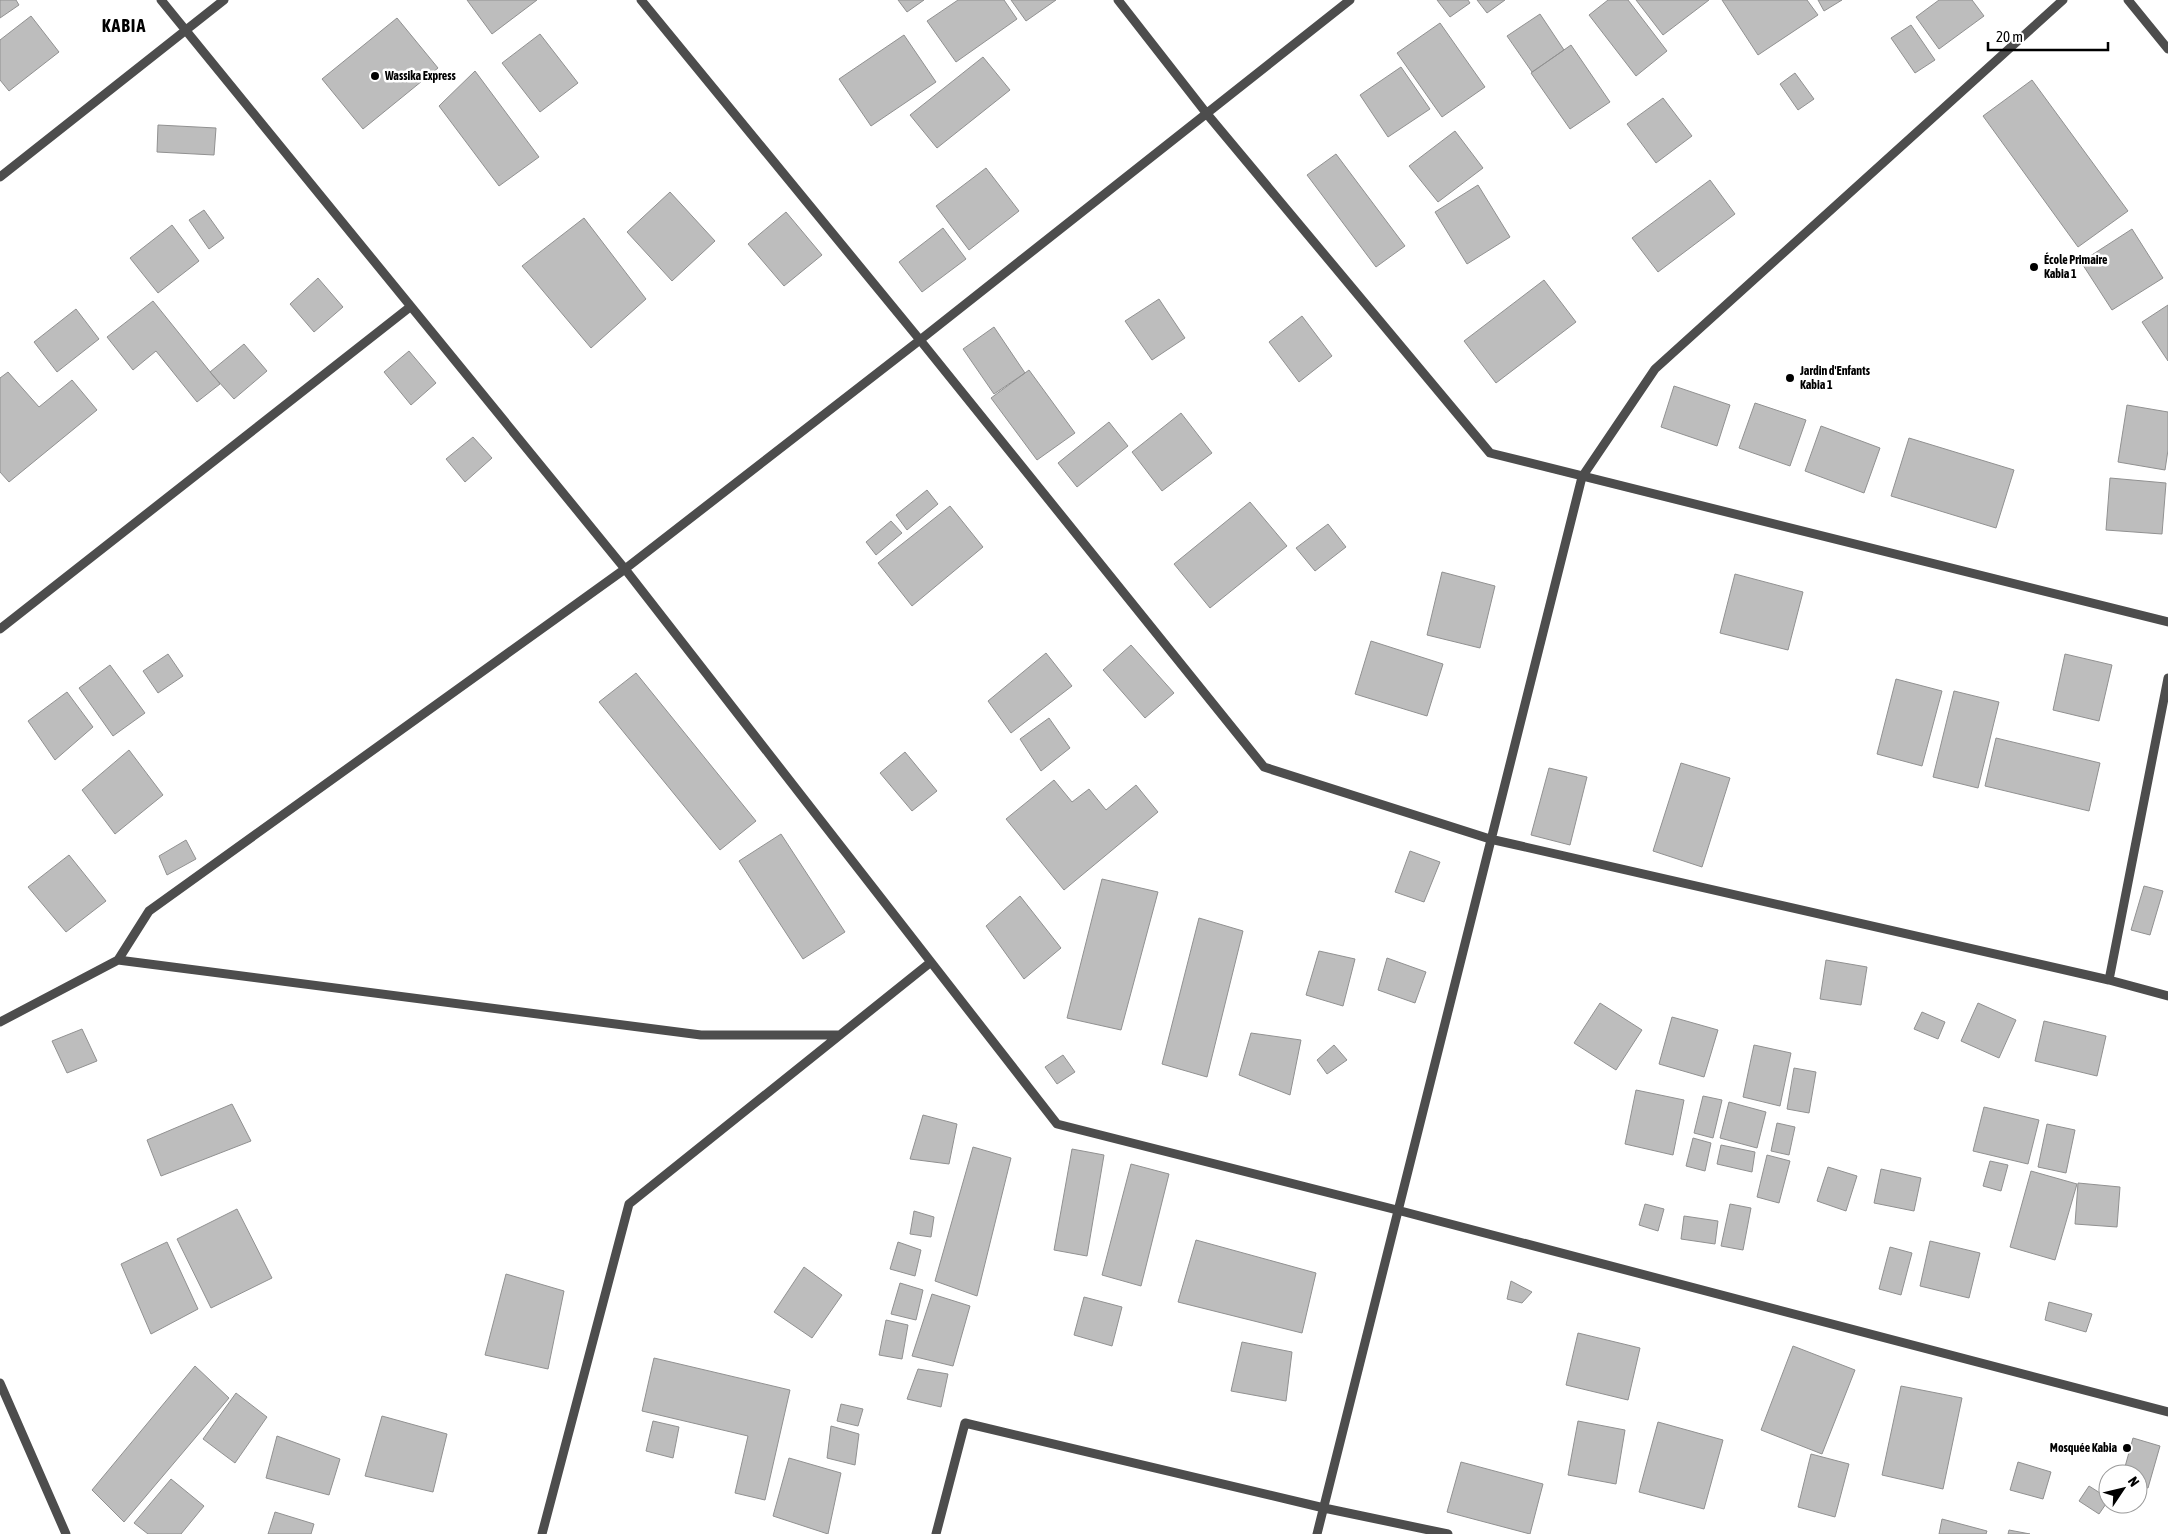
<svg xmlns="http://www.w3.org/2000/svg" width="2168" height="1534" font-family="'Asap Condensed',sans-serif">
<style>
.building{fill:#bdbdbd;stroke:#919191}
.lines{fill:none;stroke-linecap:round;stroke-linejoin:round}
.minor{stroke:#4d4d4d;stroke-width:9}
.poi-dot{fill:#000;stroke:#fff;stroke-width:2}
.labels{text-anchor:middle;stroke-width:5;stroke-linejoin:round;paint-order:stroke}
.poi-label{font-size:12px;font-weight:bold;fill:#000;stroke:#fff;text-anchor:start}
.district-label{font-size:18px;font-weight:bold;letter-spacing:1px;fill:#000;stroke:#fff}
</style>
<rect width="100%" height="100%" fill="#fff"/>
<path class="building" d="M 0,0 L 16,0 L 19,5 L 0,18 Z
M 467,0 L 537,0 L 492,34 Z
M 898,0 L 924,0 L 907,12 Z
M 958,0 L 1004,0 L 1017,19 L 956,62 L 927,21 Z
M 1011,0 L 1056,0 L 1026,21 Z
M 1437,0 L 1468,0 L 1470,3 L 1450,17 Z
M 1477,0 L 1505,0 L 1487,13 Z
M 1608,0 L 1628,0 L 1667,51 L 1636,76 L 1589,15 Z
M 1636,0 L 1709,0 L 1663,35 Z
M 1722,0 L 1807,0 L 1818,15 L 1758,55 Z
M 1818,0 L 1842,0 L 1824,11 Z
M 1939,0 L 1972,0 L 1984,16 L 1939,49 L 1916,17 Z
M 1540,14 L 1564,50 L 1532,72 L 1507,36 Z
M 31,16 L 59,52 L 9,91 L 0,80 L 0,40 Z
M 397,18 L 438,68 L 363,129 L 322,79 Z
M 1440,23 L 1485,87 L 1442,117 L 1397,53 Z
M 1911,25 L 1935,60 L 1915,73 L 1891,38 Z
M 540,34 L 578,83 L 540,112 L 502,63 Z
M 904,35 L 936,82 L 871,126 L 839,79 Z
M 1571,45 L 1610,102 L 1570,129 L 1531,73 Z
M 983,57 L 1010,90 L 937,148 L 910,115 Z
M 1401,67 L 1430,109 L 1388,137 L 1360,95 Z
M 475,71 L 539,157 L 499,186 L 439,106 Z
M 1795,73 L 1814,99 L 1798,110 L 1780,84 Z
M 2032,80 L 2128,211 L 2078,247 L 1983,116 Z
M 1663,98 L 1692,136 L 1656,163 L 1627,124 Z
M 158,125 L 216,128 L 214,155 L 157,152 Z
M 1455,131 L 1483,168 L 1438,202 L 1409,166 Z
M 1336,154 L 1405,246 L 1376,267 L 1307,175 Z
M 986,168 L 1019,211 L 969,250 L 936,206 Z
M 1710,180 L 1735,214 L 1658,272 L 1632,238 Z
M 1478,185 L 1510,237 L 1467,264 L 1435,212 Z
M 670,192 L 715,241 L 672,281 L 627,232 Z
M 204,210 L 224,238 L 209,249 L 189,220 Z
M 786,212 L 822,255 L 784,286 L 748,244 Z
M 584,218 L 646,299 L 591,348 L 522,266 Z
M 172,225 L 199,261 L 158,293 L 130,258 Z
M 943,228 L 966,259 L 922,292 L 899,262 Z
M 2132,229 L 2163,278 L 2112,310 L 2081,262 Z
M 318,278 L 343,307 L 314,332 L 290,304 Z
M 1544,280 L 1576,322 L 1496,383 L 1464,341 Z
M 1159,299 L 1185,338 L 1152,360 L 1125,321 Z
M 153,301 L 220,384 L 197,402 L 156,351 L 133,370 L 107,337 Z
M 2168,305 L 2168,361 L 2142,322 Z
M 76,309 L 99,339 L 57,372 L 34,342 Z
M 1302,316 L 1332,356 L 1299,382 L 1269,342 Z
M 994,327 L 1025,373 L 994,394 L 963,349 Z
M 244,344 L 267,371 L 234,399 L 210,372 Z
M 409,351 L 436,383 L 411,405 L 384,372 Z
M 1029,370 L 1075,433 L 1037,460 L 991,398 Z
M 8,372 L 39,407 L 72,380 L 97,410 L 9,482 L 0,472 L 0,378 Z
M 1674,386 L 1730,405 L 1717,446 L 1661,427 Z
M 1755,403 L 1806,420 L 1790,466 L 1739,448 Z
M 2127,405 L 2168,412 L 2168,450 L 2165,470 L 2118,462 Z
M 1181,413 L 1212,453 L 1162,491 L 1132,452 Z
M 1109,422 L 1128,446 L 1077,487 L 1058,463 Z
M 1821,426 L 1880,448 L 1864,493 L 1805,471 Z
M 473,437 L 492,458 L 465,482 L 446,459 Z
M 1909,438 L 2014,470 L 1996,528 L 1891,496 Z
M 2110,478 L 2166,483 L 2162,534 L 2106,530 Z
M 927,490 L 938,504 L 907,530 L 896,515 Z
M 1250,502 L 1287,546 L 1210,608 L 1174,564 Z
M 950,506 L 983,547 L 912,606 L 878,563 Z
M 891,521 L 902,533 L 876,555 L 866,542 Z
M 1328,524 L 1346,547 L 1315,571 L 1296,548 Z
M 1442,572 L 1495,586 L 1480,648 L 1427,635 Z
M 1735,574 L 1803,592 L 1788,650 L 1720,633 Z
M 1371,641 L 1443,664 L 1427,716 L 1355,694 Z
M 1131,645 L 1174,693 L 1145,718 L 1103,670 Z
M 1046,653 L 1072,686 L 1011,733 L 988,701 Z
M 168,654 L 183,676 L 158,693 L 143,671 Z
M 2065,654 L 2112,665 L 2099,721 L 2053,710 Z
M 110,665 L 145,713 L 113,736 L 79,688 Z
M 636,673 L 756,821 L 720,850 L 599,702 Z
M 1896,679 L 1942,691 L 1922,766 L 1877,754 Z
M 1954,691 L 1999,702 L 1978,788 L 1933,777 Z
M 67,692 L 93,727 L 55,760 L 28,721 Z
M 1049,718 L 1070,748 L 1041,771 L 1020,739 Z
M 1996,738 L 2100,763 L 2089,811 L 1985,786 Z
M 129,750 L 163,795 L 115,834 L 82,790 Z
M 905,752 L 937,791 L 912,811 L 880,773 Z
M 1681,763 L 1730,778 L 1702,867 L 1653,851 Z
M 1549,768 L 1587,777 L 1570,845 L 1531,835 Z
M 1054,780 L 1072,802 L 1089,789 L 1106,810 L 1136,785 L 1158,812 L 1064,890 L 1006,819 Z
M 781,834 L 845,932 L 803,959 L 739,861 Z
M 186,840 L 196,859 L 167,875 L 159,856 Z
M 1410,851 L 1440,862 L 1424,902 L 1395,892 Z
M 69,855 L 106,901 L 66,932 L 28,887 Z
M 1102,879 L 1158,892 L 1121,1030 L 1067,1018 Z
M 2144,886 L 2163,891 L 2150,935 L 2131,930 Z
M 1020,896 L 1061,948 L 1024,979 L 986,926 Z
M 1199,918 L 1243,931 L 1207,1077 L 1162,1064 Z
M 1319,951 L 1355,959 L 1343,1006 L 1306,995 Z
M 1387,958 L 1426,972 L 1415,1003 L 1378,990 Z
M 1826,960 L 1867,967 L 1861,1005 L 1820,999 Z
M 1600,1003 L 1642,1030 L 1616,1070 L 1574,1043 Z
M 1978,1003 L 2016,1020 L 1999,1058 L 1961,1041 Z
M 1922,1012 L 1945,1022 L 1938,1039 L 1914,1029 Z
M 1672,1017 L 1718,1030 L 1704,1077 L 1659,1064 Z
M 2044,1021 L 2106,1036 L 2097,1076 L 2035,1061 Z
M 82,1029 L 97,1061 L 67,1073 L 52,1041 Z
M 1251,1033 L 1301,1040 L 1290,1095 L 1239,1075 Z
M 1334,1045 L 1347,1060 L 1327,1074 L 1317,1060 Z
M 1754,1045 L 1791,1053 L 1780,1106 L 1743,1097 Z
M 1063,1055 L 1075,1072 L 1057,1084 L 1045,1067 Z
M 1794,1068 L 1816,1072 L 1809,1113 L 1787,1109 Z
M 1636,1090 L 1684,1100 L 1673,1155 L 1625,1144 Z
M 1703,1096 L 1722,1100 L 1713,1138 L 1694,1133 Z
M 1729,1102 L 1766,1112 L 1757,1148 L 1720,1138 Z
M 232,1104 L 251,1141 L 161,1176 L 147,1140 Z
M 1984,1107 L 2039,1120 L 2028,1164 L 1973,1151 Z
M 923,1115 L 957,1124 L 949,1164 L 910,1159 Z
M 1777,1123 L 1795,1127 L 1789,1155 L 1771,1151 Z
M 2047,1124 L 2075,1130 L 2066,1173 L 2038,1167 Z
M 1693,1138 L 1711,1143 L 1705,1171 L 1686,1166 Z
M 1721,1145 L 1755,1152 L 1752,1172 L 1717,1164 Z
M 973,1147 L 1011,1158 L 977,1296 L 935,1281 Z
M 1072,1149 L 1104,1155 L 1087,1256 L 1054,1250 Z
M 1767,1155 L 1790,1161 L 1779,1203 L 1757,1197 Z
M 1990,1161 L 2008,1165 L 2001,1191 L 1983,1186 Z
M 1131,1164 L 1169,1174 L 1141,1286 L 1102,1275 Z
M 1828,1167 L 1857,1176 L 1846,1211 L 1817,1201 Z
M 1881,1169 L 1921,1178 L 1914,1211 L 1874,1203 Z
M 2031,1171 L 2077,1184 L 2055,1260 L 2010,1247 Z
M 2078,1183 L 2120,1187 L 2117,1227 L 2075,1224 Z
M 1645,1204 L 1664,1209 L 1658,1231 L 1639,1225 Z
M 1730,1204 L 1751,1208 L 1743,1250 L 1721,1246 Z
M 237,1209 L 272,1278 L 211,1308 L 177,1239 Z
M 914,1211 L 934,1217 L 931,1237 L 910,1234 Z
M 1684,1216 L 1718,1221 L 1715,1244 L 1681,1239 Z
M 1196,1240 L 1316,1273 L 1302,1333 L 1178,1302 Z
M 1930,1241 L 1980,1253 L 1969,1298 L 1920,1286 Z
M 167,1242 L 198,1309 L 151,1334 L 121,1264 Z
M 898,1242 L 921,1250 L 915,1276 L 890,1269 Z
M 1890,1247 L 1912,1253 L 1901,1295 L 1879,1289 Z
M 804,1267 L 842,1295 L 812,1338 L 774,1312 Z
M 506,1274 L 564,1291 L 548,1369 L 485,1355 Z
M 1511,1281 L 1532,1292 L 1522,1303 L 1507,1299 Z
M 900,1283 L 923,1290 L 916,1320 L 891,1314 Z
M 932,1294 L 970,1306 L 953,1366 L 912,1356 Z
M 1084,1297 L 1122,1307 L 1112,1346 L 1074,1335 Z
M 2049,1302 L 2092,1314 L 2086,1332 L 2045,1320 Z
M 886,1320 L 908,1325 L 902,1359 L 879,1355 Z
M 1578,1333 L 1640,1348 L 1628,1400 L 1566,1385 Z
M 1242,1342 L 1292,1352 L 1286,1401 L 1231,1391 Z
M 1793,1346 L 1855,1370 L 1822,1454 L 1761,1430 Z
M 654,1358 L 790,1390 L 765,1500 L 735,1493 L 748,1436 L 642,1411 Z
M 195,1366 L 229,1398 L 124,1522 L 92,1490 Z
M 918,1369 L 948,1374 L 941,1407 L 907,1399 Z
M 1901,1386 L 1962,1398 L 1943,1489 L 1882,1475 Z
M 236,1393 L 267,1417 L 235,1463 L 203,1439 Z
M 841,1404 L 863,1409 L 858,1426 L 837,1421 Z
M 382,1416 L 447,1434 L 433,1492 L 365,1476 Z
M 653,1421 L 679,1427 L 673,1458 L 646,1451 Z
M 1578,1421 L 1625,1430 L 1616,1484 L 1568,1475 Z
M 1658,1422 L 1723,1440 L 1704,1509 L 1639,1492 Z
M 831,1426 L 859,1434 L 855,1465 L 827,1458 Z
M 277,1436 L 340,1459 L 329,1495 L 266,1478 Z
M 2133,1438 L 2160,1446 L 2148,1488 L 2138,1485 L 2138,1474 L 2123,1474 Z
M 1811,1454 L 1849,1464 L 1835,1517 L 1798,1507 Z
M 789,1458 L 841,1473 L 828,1534 L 773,1516 Z
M 1461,1462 L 1543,1484 L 1530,1534 L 1447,1512 Z
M 2018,1462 L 2051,1472 L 2043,1499 L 2010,1490 Z
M 171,1479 L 204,1506 L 181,1534 L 148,1534 L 134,1523 Z
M 2089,1486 L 2108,1498 L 2108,1501 L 2099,1514 L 2079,1501 Z
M 275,1512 L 314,1524 L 311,1534 L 268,1534 Z
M 1942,1519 L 1987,1531 L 1986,1534 L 1939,1534 Z
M 2009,1530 L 2030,1534 L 2008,1534 Z"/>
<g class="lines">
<path class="minor" d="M 161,0 L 625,569 L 1057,1124 L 1397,1210 L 2168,1412
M 641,0 L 920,340 L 1264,767 L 1490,839 L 2109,980 L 2168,996
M 1118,0 L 1207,114 L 1490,453 L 2168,622
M 2128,0 L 2168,49
M 0,177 L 224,0
M 0,629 L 410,307
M 118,960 L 149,911 L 625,569 L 920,340 L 1350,0
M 2109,980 L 2168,678
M 0,1022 L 118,960 L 701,1035 L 840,1035
M 0,1383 L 66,1534
M 542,1534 L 629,1204 L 931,962
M 936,1534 L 965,1423 L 1324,1508 L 1448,1534
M 1317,1534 L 1582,477 L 1655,369 L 2063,0"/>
</g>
<g class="poi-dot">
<circle cx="375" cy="76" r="5"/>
<circle cx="2034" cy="267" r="5"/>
<circle cx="1790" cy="378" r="5"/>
<circle cx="2127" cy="1448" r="5"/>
</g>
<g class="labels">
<g class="poi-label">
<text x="385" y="80">Wassika Express</text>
<text x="2044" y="264">École Primaire<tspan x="2044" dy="14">Kabia 1</tspan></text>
<text x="1800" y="375">Jardin d'Enfants<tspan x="1800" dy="14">Kabia 1</tspan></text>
<text x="2117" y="1452" text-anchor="end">Mosquée Kabia</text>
</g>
<g class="district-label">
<text x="124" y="32">KABIA</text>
</g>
</g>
<g transform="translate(2123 1489) rotate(55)"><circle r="24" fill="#ffffff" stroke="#999999"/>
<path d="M0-4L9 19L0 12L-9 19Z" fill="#000000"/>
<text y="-8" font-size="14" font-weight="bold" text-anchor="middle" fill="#000000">N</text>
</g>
<path d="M1988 42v8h120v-8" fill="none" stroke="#000000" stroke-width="2.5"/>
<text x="1996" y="42" font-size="15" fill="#000000" stroke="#ffffff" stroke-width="4" paint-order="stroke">20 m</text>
</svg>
